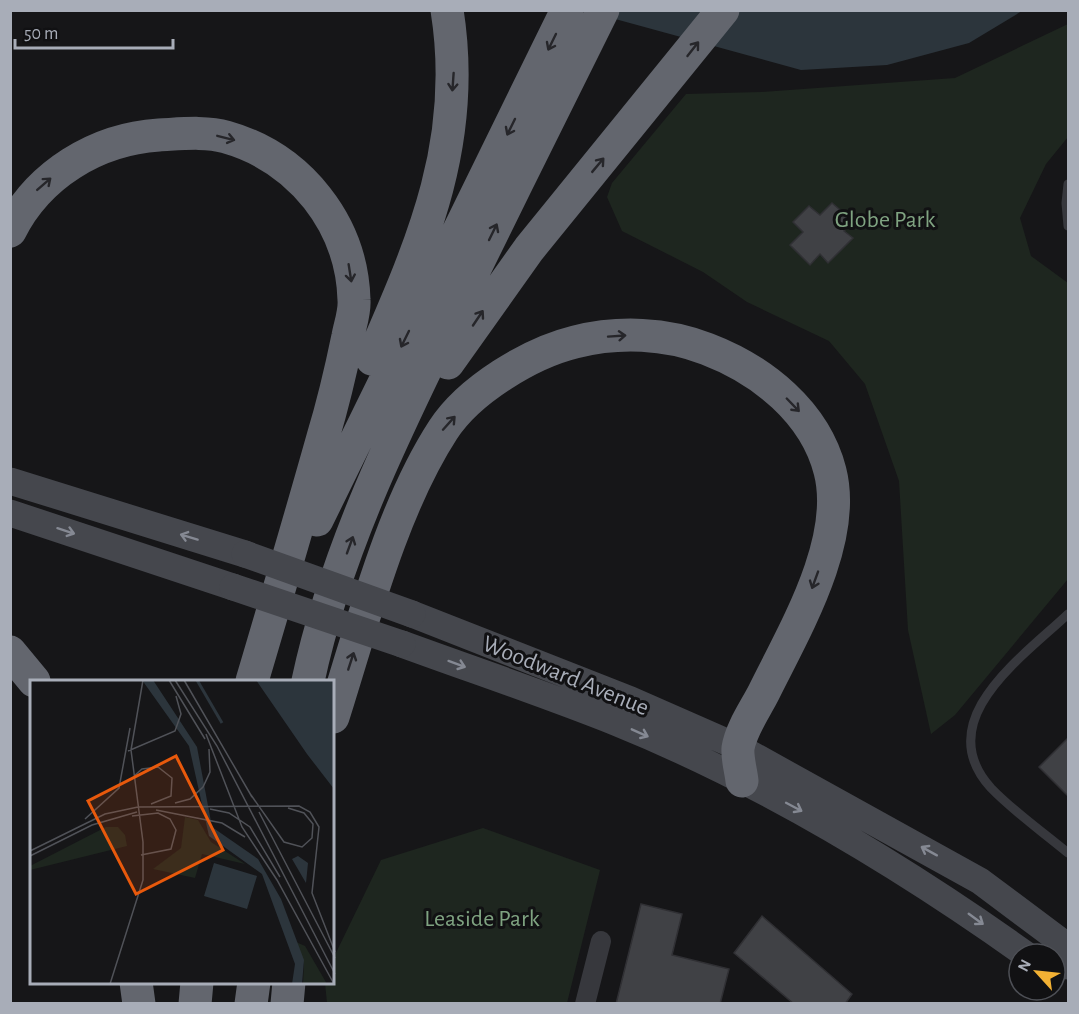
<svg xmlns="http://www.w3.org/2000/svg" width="1079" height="1014" font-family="'Alegreya Sans',sans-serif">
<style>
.green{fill:#1e261f}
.water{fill:#2c353c}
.building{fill:#404145;stroke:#303034;stroke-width:1.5}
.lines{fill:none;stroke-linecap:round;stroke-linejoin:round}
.service{stroke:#37383d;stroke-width:9}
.minor{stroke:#37383d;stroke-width:20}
.secondary{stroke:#45474d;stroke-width:27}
.motorway{stroke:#63666e;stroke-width:33}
.secondary-bridge{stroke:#45474d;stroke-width:27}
.oneway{stroke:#26262a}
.oneway2{stroke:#858993}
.labels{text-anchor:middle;stroke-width:6;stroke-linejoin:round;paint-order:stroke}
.park-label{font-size:24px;fill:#7fa381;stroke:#111113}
.street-label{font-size:24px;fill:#a8adb8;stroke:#111113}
.inset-river{fill:none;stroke:#2c353c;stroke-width:3}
.inset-road{fill:none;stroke:#505258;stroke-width:1.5}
.view{fill:#e8590c;fill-opacity:0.15;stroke:#e8590c;stroke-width:3}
.inset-edge{fill:none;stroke:#a8adb8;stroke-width:3}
</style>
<rect width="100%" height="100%" fill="#161618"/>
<path class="green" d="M 1068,24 L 1068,137 L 1046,164 L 1020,218 L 1031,256 L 1068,283 L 1068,579 L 955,715 L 931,734 L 908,630 L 899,481 L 865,384 L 829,341 L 747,302 L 703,272 L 622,231 L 607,197 L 612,183 L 686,94 L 761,92 L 955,78 Z
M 483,828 L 600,870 L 567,1003 L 327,1003 L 325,983 L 333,982 L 333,959 L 381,860 Z"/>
<path class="water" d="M 586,11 L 1022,11 L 969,43 L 887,65 L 801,70 Z"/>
<path class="building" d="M 832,203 L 853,221 L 844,231 L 853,238 L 828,263 L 820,254 L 810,265 L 790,245 L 803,232 L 793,222 L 809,206 L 820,215 Z
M 1068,738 L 1068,796 L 1039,767 Z
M 641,904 L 682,914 L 672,955 L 729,969 L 720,1004 L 616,1004 Z
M 762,916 L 852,994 L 845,1004 L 794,1004 L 734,953 Z"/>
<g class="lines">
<path class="service" d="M 1068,184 L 1066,203 L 1068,226
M 1068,614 C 1024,656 929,720 991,788 C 1014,812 1043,832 1068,853"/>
<path class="minor" d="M 585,1004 L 601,941"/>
<path class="secondary" d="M 10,481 L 245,554
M 10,513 L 233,587
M 412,614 L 631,700 L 738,747 L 980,881 L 1059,940 L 1068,966
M 402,644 C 473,670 545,694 615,722 C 761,781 897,863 1025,954"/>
<path class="motorway" d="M 10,231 C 38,175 96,139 159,135 C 180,134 206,131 226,137 C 300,158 352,224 354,300 C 355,312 350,325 348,336 C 341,370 333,404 323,437 C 300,519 276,600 252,681
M 372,359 C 423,242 468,141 447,10
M 448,363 L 529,249 L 723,10
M 317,520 L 567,10
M 10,652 L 34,681
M 308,681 C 336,549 399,423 458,303 C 506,205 554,108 603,10
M 333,717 C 362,626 391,510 443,430 C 469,390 530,353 575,342 C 619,331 666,333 707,349 C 762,370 815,412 830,471 C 848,541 794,631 764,692 C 756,708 741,729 738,748 C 737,758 741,771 742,781
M 136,982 L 139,1004
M 195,1004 L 197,982
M 251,1004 L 254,982
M 287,1004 L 289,982"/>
<path class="secondary-bridge" d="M 245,554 L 412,614
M 233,587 L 402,644"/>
</g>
<defs><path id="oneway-shaft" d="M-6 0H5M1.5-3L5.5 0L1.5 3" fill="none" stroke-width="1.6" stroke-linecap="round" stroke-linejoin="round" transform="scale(1.5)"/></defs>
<g class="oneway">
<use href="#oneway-shaft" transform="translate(552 42) rotate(116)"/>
<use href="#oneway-shaft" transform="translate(693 49) rotate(-52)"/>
<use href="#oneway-shaft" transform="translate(453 82) rotate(94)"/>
<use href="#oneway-shaft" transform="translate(511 127) rotate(116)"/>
<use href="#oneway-shaft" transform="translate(226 138) rotate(14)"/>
<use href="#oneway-shaft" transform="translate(598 165) rotate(-50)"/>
<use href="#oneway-shaft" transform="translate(44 184) rotate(-41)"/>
<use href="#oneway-shaft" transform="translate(493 232) rotate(-64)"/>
<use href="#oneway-shaft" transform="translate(350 273) rotate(81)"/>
<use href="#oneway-shaft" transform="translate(478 318) rotate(-56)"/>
<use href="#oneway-shaft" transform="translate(617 336) rotate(-4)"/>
<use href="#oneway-shaft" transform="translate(405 339) rotate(116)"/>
<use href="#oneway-shaft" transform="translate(793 405) rotate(46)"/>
<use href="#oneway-shaft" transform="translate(449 423) rotate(-48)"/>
<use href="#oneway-shaft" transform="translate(350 545) rotate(-70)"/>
<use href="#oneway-shaft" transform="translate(815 580) rotate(110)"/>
<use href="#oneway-shaft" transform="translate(351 661) rotate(-72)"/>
</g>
<g class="oneway2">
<use href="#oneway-shaft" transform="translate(66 531) rotate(18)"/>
<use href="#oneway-shaft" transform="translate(189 537) rotate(-163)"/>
<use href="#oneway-shaft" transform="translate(457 664) rotate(20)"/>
<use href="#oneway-shaft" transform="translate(640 733) rotate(24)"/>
<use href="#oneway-shaft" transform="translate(794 807) rotate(28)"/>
<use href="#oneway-shaft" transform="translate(929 851) rotate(-151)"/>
<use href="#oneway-shaft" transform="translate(976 919) rotate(36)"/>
</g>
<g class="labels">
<g class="park-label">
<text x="885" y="227">Globe Park</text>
<text x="482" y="926">Leaside Park</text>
</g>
<g class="street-label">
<text transform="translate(566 675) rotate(22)" y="8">Woodward Avenue</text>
</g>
</g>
<g transform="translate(30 680)">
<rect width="304" height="304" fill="#161618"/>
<path d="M 155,137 L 168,140 L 181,162 L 215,184 L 172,174 L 165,198 L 123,189 L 151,168 ZM 76,147 L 88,147 L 95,155 L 97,166 L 0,190 L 0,186 ZM 266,262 L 275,266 L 297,304 L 273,304 L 274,284 Z" fill="#1e261f"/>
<path d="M 112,0 L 123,0 L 167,67 L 182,147 L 228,179 L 251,219 L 274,280 L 272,304 L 262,304 L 265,284 L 232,194 L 179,156 L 159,66 ZM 226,0 L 304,0 L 304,109 L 277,74 ZM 268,176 L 278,183 L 276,203 L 262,179 ZM 184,183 L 227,196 L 217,229 L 174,216 Z" fill="#2c353c"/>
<path class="inset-river" d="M 167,0 L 192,43"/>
<path class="inset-road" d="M 139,0 L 175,59M 145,0 L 187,66 L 305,294M 154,0 L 222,117M 176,54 L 212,147 L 247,200 L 304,304M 98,71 L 145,51 L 151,34 L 146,16M 104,96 L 112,89 L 128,87 L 142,98 L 141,116 L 121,124M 221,115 L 254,162 L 272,167 L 282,158 L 283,144 L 274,133 L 258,128M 145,123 L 160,119 L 173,107 L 180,92 L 179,69M 180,129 L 199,133 L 220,147 L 250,197M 126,130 L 192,143 L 215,157M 229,132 L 305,278M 102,136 L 128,133 L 140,139 L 146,150 L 141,169 L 111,175M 55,139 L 89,108 L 100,48M 0,171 L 75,134 L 108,127 L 269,126 L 280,132 L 289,147 L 282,213 L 305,272M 0,176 L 62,145 L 107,132M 80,304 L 113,200 L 113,162 L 101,70 L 113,0"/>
<path class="view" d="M 146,76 L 193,170 L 106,214 L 58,121 Z"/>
<rect width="304" height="304" class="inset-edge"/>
</g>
<rect width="1079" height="1014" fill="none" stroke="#a8adb8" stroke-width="24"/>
<g transform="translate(1037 972) rotate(297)"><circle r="28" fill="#111113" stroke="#4d4f55" stroke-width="1.5"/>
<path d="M0-4.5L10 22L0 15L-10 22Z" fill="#f2b134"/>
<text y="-9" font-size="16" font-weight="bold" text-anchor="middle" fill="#a8adb8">N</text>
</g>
<path d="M15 39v9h158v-9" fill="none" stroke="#a8adb8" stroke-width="3"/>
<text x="24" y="39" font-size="18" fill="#a8adb8" stroke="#111113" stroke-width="4.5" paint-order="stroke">50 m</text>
</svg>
